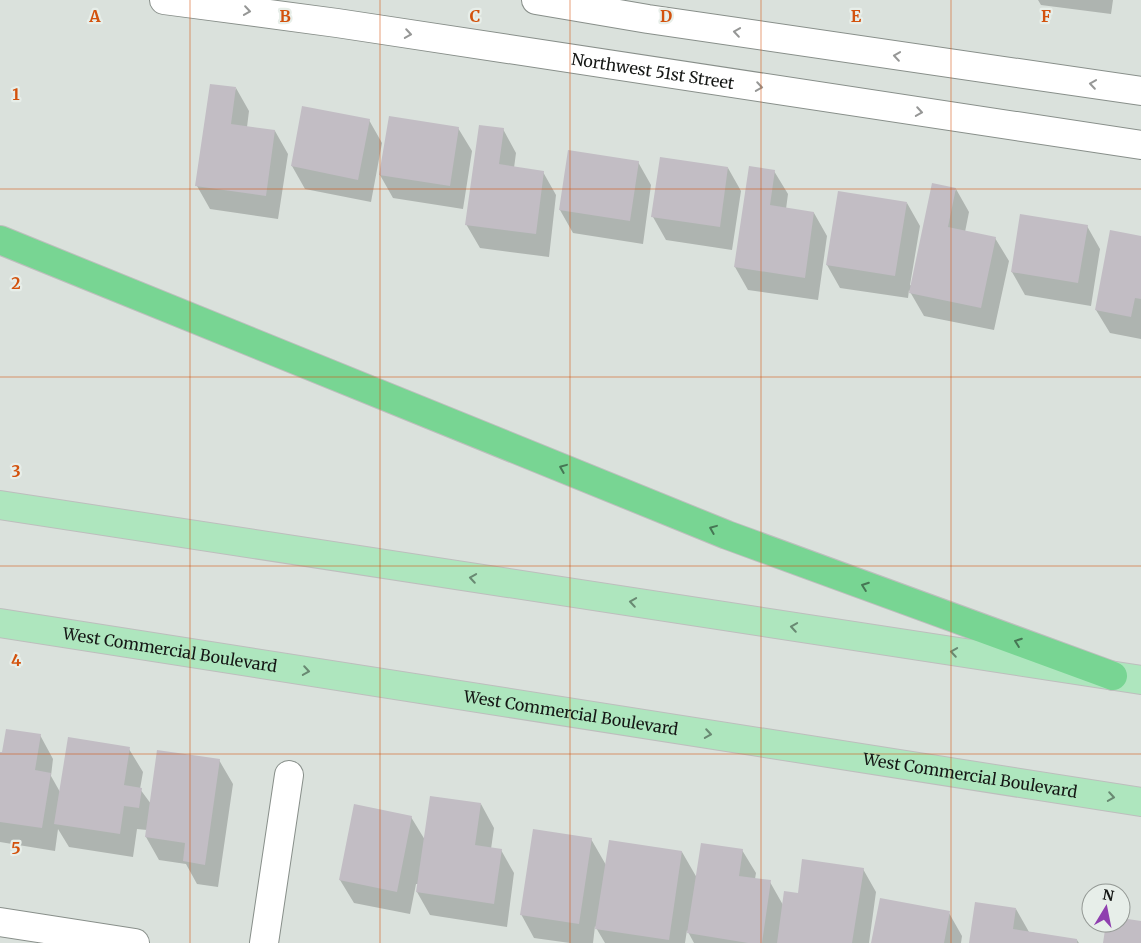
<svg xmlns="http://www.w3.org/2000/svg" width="1141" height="943" font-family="Merriweather,serif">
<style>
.shadow{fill:#0003}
.building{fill:#c2bdc4}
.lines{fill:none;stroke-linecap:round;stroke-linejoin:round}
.minor-casing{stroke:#888f8a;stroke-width:30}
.major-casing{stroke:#bdbebd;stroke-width:30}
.highway-casing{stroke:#bdbebd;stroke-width:30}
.minor{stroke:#fff;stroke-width:28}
.major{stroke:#aee6be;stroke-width:28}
.highway{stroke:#78d593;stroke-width:28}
.oneway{stroke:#969796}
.oneway2{stroke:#467654}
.oneway3{stroke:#698972}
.grid{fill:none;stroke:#d3520d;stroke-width:1;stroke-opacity:0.55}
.labels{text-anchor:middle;stroke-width:4.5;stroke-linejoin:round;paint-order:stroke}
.street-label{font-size:16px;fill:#151715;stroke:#e7eee9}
.grid-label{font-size:16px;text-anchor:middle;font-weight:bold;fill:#d3520d;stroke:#e7eee9;stroke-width:4.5;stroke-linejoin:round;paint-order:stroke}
</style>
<rect width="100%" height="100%" fill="#dae1dc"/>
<path class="shadow" d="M 1038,0 L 1113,0 L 1111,14 L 1041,5 Z
M 236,88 L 249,111 L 247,127 L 275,131 L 288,154 L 278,219 L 210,209 L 197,186 Z
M 303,108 L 369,120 L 382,143 L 371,202 L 305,189 L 292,166 Z
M 458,128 L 472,151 L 463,209 L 393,198 L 380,175 Z
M 503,129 L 516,153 L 514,168 L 543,172 L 556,195 L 549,257 L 480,248 L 466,224 Z
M 638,162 L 651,185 L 643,244 L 573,233 L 560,210 Z
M 728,168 L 741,191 L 732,250 L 666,240 L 653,217 Z
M 774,171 L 788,194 L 786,209 L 814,213 L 827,236 L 818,300 L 748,290 L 735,267 Z
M 956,189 L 969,212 L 965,232 L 995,238 L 1009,261 L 994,330 L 924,316 L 909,290 L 908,298 L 840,288 L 827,265 L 907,203 L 920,226 L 910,285 L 912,286 Z
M 1087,226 L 1100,249 L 1091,306 L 1025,295 L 1012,272 Z
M 1141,237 L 1141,339 L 1110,333 L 1096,310 Z
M 40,735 L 53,759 L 51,776 L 60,792 L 129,749 L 143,772 L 140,789 L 151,804 L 219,760 L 233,784 L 218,887 L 197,884 L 186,864 L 159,860 L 146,837 L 147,830 L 137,829 L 133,857 L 69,847 L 58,829 L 55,851 L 0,842 L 0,753 Z
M 481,804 L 494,828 L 491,849 L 501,850 L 514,873 L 507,927 L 430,915 L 417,892 L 418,884 L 416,884 L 410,914 L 354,903 L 340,880 L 411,817 L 425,840 Z
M 591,839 L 606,865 L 682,852 L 697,878 L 742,850 L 756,873 L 755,879 L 770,882 L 783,905 L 799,894 L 863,869 L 876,892 L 869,943 L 694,943 L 687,930 L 685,943 L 605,943 L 595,926 L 593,943 L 570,943 L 534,938 L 521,914 Z
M 1016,909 L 1029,932 L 1077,940 L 1079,943 L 970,943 Z
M 949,913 L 962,936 L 961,943 L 872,943 Z"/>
<path class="building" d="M 210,84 L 236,87 L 231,124 L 275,130 L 266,196 L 195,186 Z
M 302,106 L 370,119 L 358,180 L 291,166 Z
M 389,116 L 459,127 L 450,186 L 379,175 Z
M 479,125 L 504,128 L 499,164 L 544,171 L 536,234 L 465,225 Z
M 568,150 L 639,161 L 630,221 L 559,210 Z
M 660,157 L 728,167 L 720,227 L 651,217 Z
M 749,166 L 775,170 L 770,205 L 814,212 L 805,278 L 734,267 Z
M 932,183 L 956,188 L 948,227 L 996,237 L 981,308 L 909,293 Z
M 838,191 L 907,202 L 895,276 L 826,265 Z
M 1020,214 L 1088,225 L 1078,283 L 1011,272 Z
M 1110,230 L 1141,236 L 1141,299 L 1135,298 L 1131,317 L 1095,310 Z
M 6,729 L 41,734 L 35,770 L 51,773 L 42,828 L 0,822 L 0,752 L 2,752 Z
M 68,737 L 130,747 L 124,785 L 142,788 L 139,808 L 124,806 L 120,834 L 54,824 Z
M 157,750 L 220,759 L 205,865 L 183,861 L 185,843 L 145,837 Z
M 430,796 L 481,803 L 475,845 L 502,849 L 494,904 L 416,892 Z
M 354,804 L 412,816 L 397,892 L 339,880 Z
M 533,829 L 592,838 L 579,924 L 520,915 Z
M 609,840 L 682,851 L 669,940 L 595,929 Z
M 701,843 L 743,849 L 739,876 L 771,880 L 762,943 L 748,943 L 687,933 Z
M 802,859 L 864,868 L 852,943 L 777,943 L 784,891 L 798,893 Z
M 880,898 L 950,911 L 944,943 L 871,943 Z
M 975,902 L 1016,908 L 1013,929 L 1077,939 L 1077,943 L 969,943 Z
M 1121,918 L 1141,921 L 1141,943 L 1103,943 L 1106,923 L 1121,923 Z"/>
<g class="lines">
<defs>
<g id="minor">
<path id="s1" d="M 164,0 L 337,23 L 1141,145"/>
<path d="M 536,0 L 648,19 L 1141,91"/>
<path d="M 0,922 L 135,943"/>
<path d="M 264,943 L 289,775"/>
</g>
<g id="major">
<path d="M 0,505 L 1141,680"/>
<path id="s2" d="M 0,623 L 1141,802"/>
</g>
<path id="highway" d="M 0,240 L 727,535 L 1113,676"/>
</defs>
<use href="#minor" class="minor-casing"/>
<use href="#major" class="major-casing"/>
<use href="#highway" class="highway-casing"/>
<use href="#minor" class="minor"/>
<use href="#major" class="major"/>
<use href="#highway" class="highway"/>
</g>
<defs><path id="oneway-chevron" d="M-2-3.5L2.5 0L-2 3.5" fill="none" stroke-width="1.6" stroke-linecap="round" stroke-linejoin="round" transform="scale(1.25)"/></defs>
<g class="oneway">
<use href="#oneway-chevron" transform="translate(247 11) rotate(8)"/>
<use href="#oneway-chevron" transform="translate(737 32) rotate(-172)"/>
<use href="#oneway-chevron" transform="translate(408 34) rotate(9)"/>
<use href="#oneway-chevron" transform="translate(897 56) rotate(-172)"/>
<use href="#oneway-chevron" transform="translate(1093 84) rotate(-172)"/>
<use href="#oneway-chevron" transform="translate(759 87) rotate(9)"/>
<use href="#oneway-chevron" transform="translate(919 112) rotate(9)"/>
</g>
<g class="oneway2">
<use href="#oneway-chevron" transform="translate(563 468) rotate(-158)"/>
<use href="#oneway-chevron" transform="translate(713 529) rotate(-158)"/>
<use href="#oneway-chevron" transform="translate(865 586) rotate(-160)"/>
<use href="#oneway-chevron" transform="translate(1018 642) rotate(-160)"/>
</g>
<g class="oneway3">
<use href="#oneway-chevron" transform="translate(473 578) rotate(-171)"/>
<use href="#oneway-chevron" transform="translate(633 602) rotate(-171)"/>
<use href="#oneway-chevron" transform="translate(794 627) rotate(-171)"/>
<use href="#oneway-chevron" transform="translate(954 652) rotate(-171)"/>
<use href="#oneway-chevron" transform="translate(306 671) rotate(9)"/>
<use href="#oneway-chevron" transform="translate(708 734) rotate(9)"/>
<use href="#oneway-chevron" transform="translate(1111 797) rotate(9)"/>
</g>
<path class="grid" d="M 190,0 L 190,943M 380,0 L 380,943M 570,0 L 570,943M 761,0 L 761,943M 951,0 L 951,943M 0,189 L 1141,189M 0,377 L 1141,377M 0,566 L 1141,566M 0,754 L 1141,754"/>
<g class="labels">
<g class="street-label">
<text dy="6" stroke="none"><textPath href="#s1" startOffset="494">Northwest 51st Street</textPath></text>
<text dy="6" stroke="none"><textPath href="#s2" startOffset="172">West Commercial Boulevard</textPath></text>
<text dy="6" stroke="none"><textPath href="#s2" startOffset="578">West Commercial Boulevard</textPath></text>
<text dy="6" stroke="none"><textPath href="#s2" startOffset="982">West Commercial Boulevard</textPath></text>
</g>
</g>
<g class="grid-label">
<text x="95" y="22">A</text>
<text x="285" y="22">B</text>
<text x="475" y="22">C</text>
<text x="666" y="22">D</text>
<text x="856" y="22">E</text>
<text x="1046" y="22">F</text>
<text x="16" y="100">1</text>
<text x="16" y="289">2</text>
<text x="16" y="477">3</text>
<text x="16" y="666">4</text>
<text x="16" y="854">5</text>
</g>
<g transform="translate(1106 908) rotate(10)"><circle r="24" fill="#e7eee9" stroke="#939894"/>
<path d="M0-4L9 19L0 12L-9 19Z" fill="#8f3faf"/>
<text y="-8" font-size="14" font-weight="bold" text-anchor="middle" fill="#151715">N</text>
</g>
</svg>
